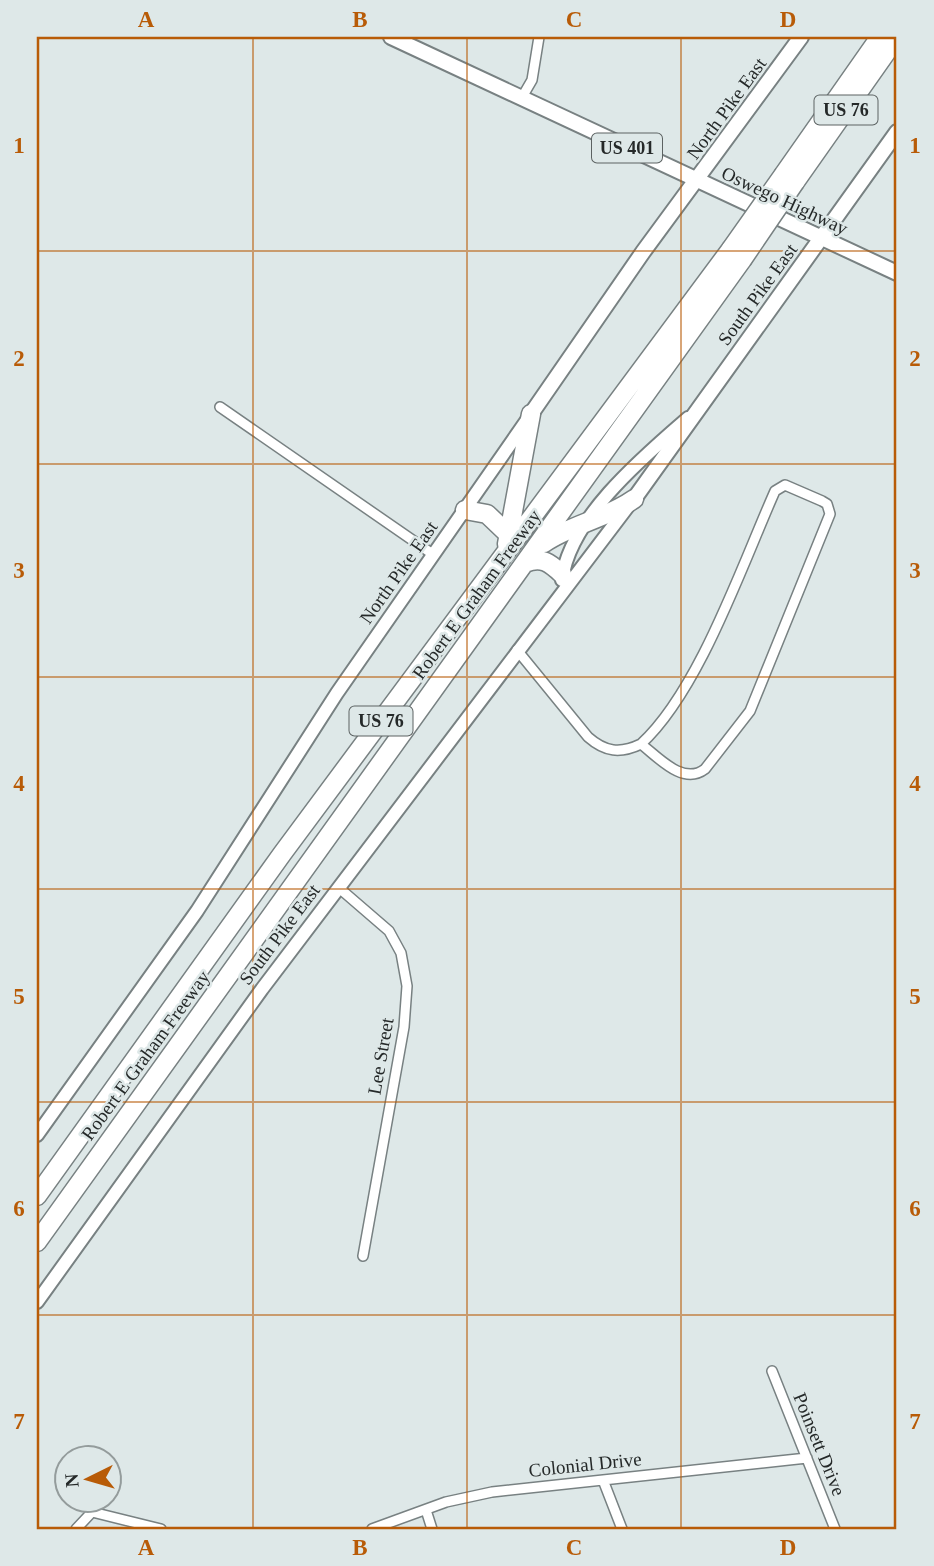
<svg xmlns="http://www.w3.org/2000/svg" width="934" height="1566" font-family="Georgia,serif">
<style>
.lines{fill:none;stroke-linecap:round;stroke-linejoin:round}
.street-casing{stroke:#788182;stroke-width:12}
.secondary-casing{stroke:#788182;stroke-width:16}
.primary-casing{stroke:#788182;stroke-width:18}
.highway-casing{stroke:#788182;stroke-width:21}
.street{stroke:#fff;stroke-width:9}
.secondary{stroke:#fff;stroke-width:12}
.primary{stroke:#fff;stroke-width:14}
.highway{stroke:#fff;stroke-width:18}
.highway-bridge-casing{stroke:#788182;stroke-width:21;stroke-linecap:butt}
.highway-bridge{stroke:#fff;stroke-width:18}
.grid{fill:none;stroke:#b85b07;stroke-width:2;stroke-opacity:0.55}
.labels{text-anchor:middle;stroke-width:5;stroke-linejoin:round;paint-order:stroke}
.shield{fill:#dee8e8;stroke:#5c6262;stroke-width:2}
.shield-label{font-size:18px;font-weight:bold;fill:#252929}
.street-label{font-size:19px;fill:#252929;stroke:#dee8e8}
.neatline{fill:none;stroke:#b85b07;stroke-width:2.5}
.grid-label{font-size:23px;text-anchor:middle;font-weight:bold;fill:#b85b07}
</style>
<rect width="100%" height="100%" fill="#dee8e8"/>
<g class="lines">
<defs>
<path id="street" d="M 521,99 L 532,80 L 539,37
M 220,407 L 434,555
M 785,485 L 822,501 L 827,504 L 830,514 L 750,711 L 705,769 C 683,786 658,757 641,744 C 699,691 742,565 775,491 Z
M 517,650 L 588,737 C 605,752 620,754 641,744
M 338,887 L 389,931 L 401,953 L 407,986 L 404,1027 L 363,1256
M 772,1371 L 835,1529
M 603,1480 L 622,1529
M 426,1510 L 432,1529
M 76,1529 L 92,1512 L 161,1529
M 372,1529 L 446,1502 L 492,1492 L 807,1458"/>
<path id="secondary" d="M 562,580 C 569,519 644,456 688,418
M 37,1135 L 197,911 L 337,693 L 527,420
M 37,1302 L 262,989 L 629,505"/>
<path id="primary" d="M 391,37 L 897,273
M 531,414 L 643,252 L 801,37
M 634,499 L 897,132"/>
<path id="highway" d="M 784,174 L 880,37
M 795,182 L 897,37
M 465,510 L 487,514 L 509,535
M 544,543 C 572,524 606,519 634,499
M 507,544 L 531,414
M 525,563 C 542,556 550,563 562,574
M 37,1196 L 282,854 L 731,249
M 37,1242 L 742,260"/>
</defs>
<use href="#street" class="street-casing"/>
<use href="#secondary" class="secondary-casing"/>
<use href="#primary" class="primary-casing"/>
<use href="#highway" class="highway-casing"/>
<use href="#street" class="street"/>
<use href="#secondary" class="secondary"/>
<use href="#primary" class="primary"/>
<use href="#highway" class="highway"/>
<defs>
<path id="highway-bridge" d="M 731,249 L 784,174
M 742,260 L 795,182"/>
</defs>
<use href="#highway-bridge" class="highway-bridge-casing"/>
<use href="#highway-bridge" class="highway-bridge"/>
</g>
<path class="grid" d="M 253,37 L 253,1529M 467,37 L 467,1529M 681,37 L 681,1529M 37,251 L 897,251M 37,464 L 897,464M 37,677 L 897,677M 37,889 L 897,889M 37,1102 L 897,1102M 37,1315 L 897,1315"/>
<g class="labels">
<g class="shield">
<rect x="814.5" y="95.5" width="63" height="29" rx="5"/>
<rect x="592" y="133.5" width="70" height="29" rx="5"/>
<rect x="349.5" y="706.5" width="63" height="29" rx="5"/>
</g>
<g class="shield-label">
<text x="846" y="116">US 76</text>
<text x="627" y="154">US 401</text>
<text x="381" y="727">US 76</text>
</g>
<g class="street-label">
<text transform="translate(726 108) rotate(-54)" y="7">North Pike East</text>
<text transform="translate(785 200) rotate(25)" y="7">Oswego Highway</text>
<text transform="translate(757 294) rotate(-54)" y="7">South Pike East</text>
<text transform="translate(398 572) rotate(-55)" y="7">North Pike East</text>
<text transform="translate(476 594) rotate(-54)" y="7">Robert E Graham Freeway</text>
<text transform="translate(279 934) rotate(-53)" y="7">South Pike East</text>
<text transform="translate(145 1055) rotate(-54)" y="7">Robert E Graham Freeway</text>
<text transform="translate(380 1056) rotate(-80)" y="7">Lee Street</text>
<text transform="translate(820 1444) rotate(68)" y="7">Poinsett Drive</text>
<text transform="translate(585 1464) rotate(-6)" y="7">Colonial Drive</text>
</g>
</g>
<rect width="934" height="1566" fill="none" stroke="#dee8e8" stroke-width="77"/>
<g transform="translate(88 1479) rotate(265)"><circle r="33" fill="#dee8e8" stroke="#949c9c" stroke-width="2"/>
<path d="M0-5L12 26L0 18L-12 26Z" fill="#b85b07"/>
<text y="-10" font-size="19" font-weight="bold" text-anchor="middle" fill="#252929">N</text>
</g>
<rect x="38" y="38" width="857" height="1490" class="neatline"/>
<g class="grid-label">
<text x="146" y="27">A</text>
<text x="360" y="27">B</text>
<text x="574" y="27">C</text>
<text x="788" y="27">D</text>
<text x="19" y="153">1</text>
<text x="915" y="153">1</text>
<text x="19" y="366">2</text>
<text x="915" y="366">2</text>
<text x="19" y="578">3</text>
<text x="915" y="578">3</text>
<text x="19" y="791">4</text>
<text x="915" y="791">4</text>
<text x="19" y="1004">5</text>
<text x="915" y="1004">5</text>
<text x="19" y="1216">6</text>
<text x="915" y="1216">6</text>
<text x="19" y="1429">7</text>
<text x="915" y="1429">7</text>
<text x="146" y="1555">A</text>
<text x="360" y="1555">B</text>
<text x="574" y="1555">C</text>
<text x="788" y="1555">D</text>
</g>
</svg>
